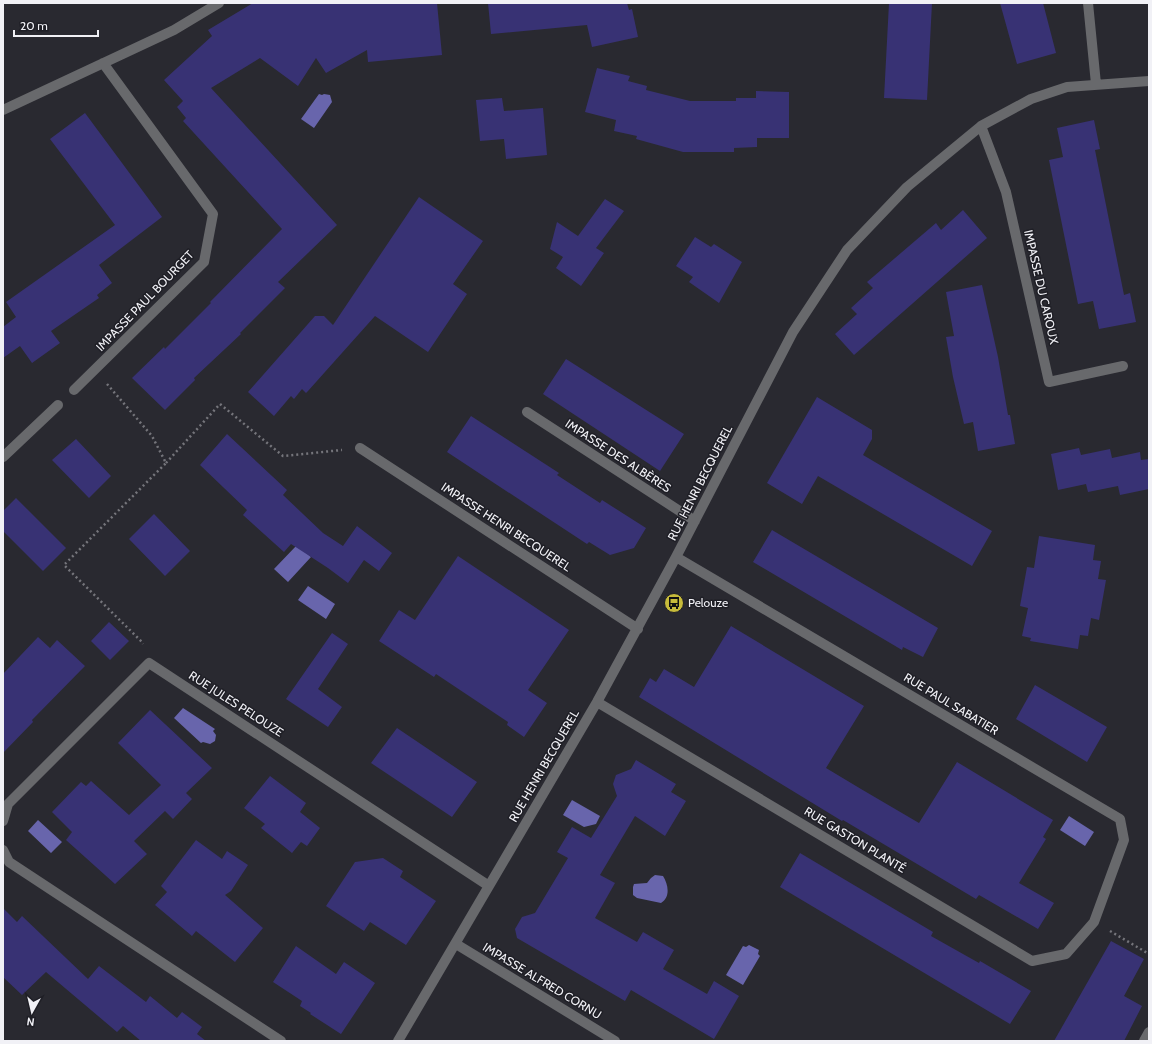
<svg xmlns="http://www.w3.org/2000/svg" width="1152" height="1044" font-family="Cabin,sans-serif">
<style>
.water{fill:#6865ac}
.building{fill:#383274}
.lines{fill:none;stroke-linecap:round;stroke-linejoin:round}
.path{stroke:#75757b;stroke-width:2.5;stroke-dasharray:2 3;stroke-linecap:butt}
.minor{stroke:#68696c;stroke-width:10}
.labels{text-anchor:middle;stroke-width:3;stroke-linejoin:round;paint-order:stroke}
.street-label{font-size:12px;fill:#f1f1f6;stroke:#1f1f26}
.poi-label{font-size:12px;fill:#f1f1f6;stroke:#1f1f26;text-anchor:start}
</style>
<rect width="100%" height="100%" fill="#292930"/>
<path class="water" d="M 319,94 L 322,95 L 324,94 L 330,95 L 332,102 L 314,128 L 301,119 Z
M 297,545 L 311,557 L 288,582 L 274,569 Z
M 308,586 L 335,604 L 326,619 L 298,600 Z
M 183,708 L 215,729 L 213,731 L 216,735 L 215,741 L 210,744 L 203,742 L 201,743 L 174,718 Z
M 572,800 L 600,816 L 596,824 L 584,827 L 563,815 Z
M 1069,816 L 1094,832 L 1085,846 L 1060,830 Z
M 38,820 L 62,842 L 51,853 L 28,831 Z
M 655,875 L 663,876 C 668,884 671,897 661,903 L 637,898 L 633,895 L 633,887 L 634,884 L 647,883 L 651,878 Z
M 749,945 L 759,950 L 758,954 L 760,956 L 743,985 L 726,975 L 743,946 L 746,947 Z"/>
<path class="building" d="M 253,3 L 437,3 L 442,55 L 368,62 L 367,50 L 326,73 L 316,58 L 298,86 L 260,58 L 211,88 L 337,225 L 278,282 L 285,288 L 240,333 L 241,334 L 194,378 L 195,380 L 165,410 L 132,378 L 164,347 L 165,349 L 211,303 L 210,302 L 282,229 L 183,121 L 186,118 L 177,107 L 183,101 L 164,80 L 212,36 L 208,30 Z
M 488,3 L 627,3 L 629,10 L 632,9 L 638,37 L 592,47 L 587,25 L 491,34 Z
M 889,3 L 932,3 L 927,100 L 884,98 Z
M 1000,3 L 1043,3 L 1056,53 L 1017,64 Z
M 597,68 L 630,76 L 628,81 L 647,86 L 646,90 L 690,101 L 736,101 L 736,98 L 756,98 L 756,91 L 789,92 L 789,138 L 757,138 L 757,147 L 734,148 L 734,152 L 683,152 L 636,139 L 637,136 L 614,131 L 616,120 L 585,112 Z
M 502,98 L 504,111 L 543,108 L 547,155 L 506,159 L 504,139 L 480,141 L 476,100 Z
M 85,113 L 162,217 L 99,265 L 112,283 L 97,295 L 99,298 L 51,331 L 60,343 L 32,363 L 20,346 L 3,358 L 3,327 L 16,317 L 6,302 L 115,225 L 50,139 Z
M 1094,120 L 1100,149 L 1095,150 L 1124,295 L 1130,293 L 1136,322 L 1099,329 L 1093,301 L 1078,304 L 1049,160 L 1063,157 L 1057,128 Z
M 419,197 L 483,241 L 453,284 L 467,294 L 428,352 L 375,316 L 308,391 L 306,393 L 302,389 L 294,399 L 291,396 L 274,416 L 248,392 L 315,316 L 324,316 L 333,325 Z
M 605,199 L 624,211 L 596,248 L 604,253 L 581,286 L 556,268 L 563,257 L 550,249 L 557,222 L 578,236 Z
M 963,210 L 987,238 L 854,355 L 835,334 L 857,314 L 851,308 L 873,288 L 867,282 L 936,223 L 941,230 Z
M 695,237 L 711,247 L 714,244 L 742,262 L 719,303 L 689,282 L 693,277 L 676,266 Z
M 982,285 L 998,357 L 1008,415 L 1010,415 L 1015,444 L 978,451 L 973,422 L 964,424 L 953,377 L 946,337 L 954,336 L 946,292 Z
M 566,359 L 684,434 L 660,471 L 543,394 Z
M 817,397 L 872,430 L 872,439 L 863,455 L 992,531 L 972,566 L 818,476 L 802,504 L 767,483 Z
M 471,416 L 559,473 L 557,475 L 600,503 L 602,500 L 646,528 L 634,548 L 610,555 L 589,542 L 587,544 L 447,452 Z
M 227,434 L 287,490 L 283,495 L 323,533 L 343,546 L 357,526 L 392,553 L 379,571 L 364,560 L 348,583 L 328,568 L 291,544 L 284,552 L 243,515 L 247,510 L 200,465 Z
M 76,439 L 111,476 L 89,498 L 52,460 Z
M 1079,448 L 1081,455 L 1110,449 L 1112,458 L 1140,452 L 1141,460 L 1149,459 L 1149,489 L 1120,495 L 1118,486 L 1088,492 L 1086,484 L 1058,490 L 1051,454 Z
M 16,498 L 66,548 L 43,571 L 3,531 L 3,511 Z
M 154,514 L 190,551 L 165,576 L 129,539 Z
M 772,530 L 938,628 L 923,657 L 903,647 L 902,650 L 753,562 Z
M 1039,536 L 1095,545 L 1093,560 L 1101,561 L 1098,579 L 1106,580 L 1099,620 L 1091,618 L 1088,636 L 1080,635 L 1078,649 L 1030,641 L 1031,638 L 1022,636 L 1028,608 L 1020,606 L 1027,567 L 1034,568 Z
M 458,556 L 569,630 L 528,690 L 547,703 L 524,737 L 507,725 L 508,722 L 436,674 L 434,677 L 379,641 L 399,610 L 415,620 Z
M 109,622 L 129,641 L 110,660 L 91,641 Z
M 731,626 L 864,706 L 826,768 L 861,789 L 919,823 L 957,762 L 1053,820 L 1043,837 L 1046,839 L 1019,883 L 1054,903 L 1038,929 L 979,895 L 976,899 L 843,820 L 842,821 L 639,697 L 650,678 L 656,682 L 664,669 L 694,687 Z
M 332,633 L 348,644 L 318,689 L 342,707 L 328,727 L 286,699 Z
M 38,637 L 50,648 L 57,640 L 85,666 L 32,720 L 33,722 L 3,753 L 3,674 Z
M 1035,685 L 1107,727 L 1087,762 L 1016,719 Z
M 150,710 L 212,768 L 186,793 L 192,799 L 173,819 L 165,811 L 134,841 L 147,854 L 115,884 L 66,840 L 72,832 L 52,812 L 81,782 L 86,786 L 91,781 L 129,815 L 161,785 L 118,743 Z
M 397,728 L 477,782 L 452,817 L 371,763 Z
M 636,760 L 676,784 L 671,792 L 686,801 L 665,836 L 635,816 L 600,875 L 615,883 L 595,918 L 637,942 L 643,932 L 674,950 L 663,969 L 707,994 L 714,981 L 739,996 L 714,1039 L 631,990 L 625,1001 L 517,938 L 515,929 L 522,917 L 535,913 L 568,858 L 557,852 L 572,827 L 591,838 L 617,796 L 613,784 L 616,775 L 631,769 Z
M 270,776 L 306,803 L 300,812 L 320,828 L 307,846 L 301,842 L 292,853 L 261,828 L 265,824 L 244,808 Z
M 196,840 L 222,859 L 227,851 L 248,865 L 231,891 L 225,895 L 263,928 L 235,962 L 196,931 L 192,936 L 155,905 L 167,892 L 161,886 Z
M 800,853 L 933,932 L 931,936 L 979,963 L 980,961 L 1031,991 L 1010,1024 L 780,887 Z
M 383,858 L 403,871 L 400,877 L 436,901 L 406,945 L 370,922 L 364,931 L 326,906 L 355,862 Z
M 3,908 L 17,922 L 22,916 L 88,979 L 99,966 L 146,1002 L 150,996 L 177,1018 L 182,1012 L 202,1027 L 197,1034 L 206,1041 L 141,1041 L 123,1026 L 117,1032 L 46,972 L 22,995 L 3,977 Z
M 1111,941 L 1144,959 L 1124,996 L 1142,1006 L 1124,1041 L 1054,1041 Z
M 296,946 L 336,974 L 344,962 L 375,983 L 341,1034 L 310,1014 L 311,1013 L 300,1006 L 302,1001 L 273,982 Z"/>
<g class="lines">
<path class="path" d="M 107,384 L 152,436 L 166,463 L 64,565 L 142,642 L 143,644
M 166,463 L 220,404 L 283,456 L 342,450
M 1110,931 L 1149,954"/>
<path class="minor" d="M 1088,3 L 1096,84
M 3,110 L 174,30 L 219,3
M 981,126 L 1006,192 L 1049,382 L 1123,366
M 74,390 L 204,262 L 213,214 L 103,63
M 527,412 L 695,521
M 360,448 L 638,629
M 3,457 L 58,405
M 597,702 L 1032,961 L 1066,954 L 1094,922 L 1124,840 L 1120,819 L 676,557
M 3,821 L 8,804 L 149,663 L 489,886
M 3,850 L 9,862 L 281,1041
M 456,944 L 615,1041
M 398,1041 L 597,702 L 676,557 L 793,332 L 847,250 L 907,187 L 981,126 L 1031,99 L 1067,87 L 1149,81
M 1144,1041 L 1149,1032"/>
</g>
<defs>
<symbol id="bus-disc" viewBox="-11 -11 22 22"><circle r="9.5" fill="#c7bb3b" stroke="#1f1f26"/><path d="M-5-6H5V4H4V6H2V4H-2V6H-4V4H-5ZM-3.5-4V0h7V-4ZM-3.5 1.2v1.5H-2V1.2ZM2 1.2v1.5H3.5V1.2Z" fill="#111"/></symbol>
</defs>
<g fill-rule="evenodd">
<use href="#bus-disc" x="663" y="592" width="22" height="22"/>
</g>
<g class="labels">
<g class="street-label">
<text transform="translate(1041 287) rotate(77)" y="4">IMPASSE DU CAROUX</text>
<text transform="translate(145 301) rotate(-46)" y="4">IMPASSE PAUL BOURGET</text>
<text transform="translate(618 456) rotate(33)" y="4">IMPASSE DES ALBÈRES</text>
<text transform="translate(700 483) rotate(-63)" y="4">RUE HENRI BECQUEREL</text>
<text transform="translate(506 527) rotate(33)" y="4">IMPASSE HENRI BECQUEREL</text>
<text transform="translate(236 704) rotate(33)" y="4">RUE JULES PELOUZE</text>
<text transform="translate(951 704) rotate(31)" y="4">RUE PAUL SABATIER</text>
<text transform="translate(544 766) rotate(-60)" y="4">RUE HENRI BECQUEREL</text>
<text transform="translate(855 840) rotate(31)" y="4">RUE GASTON PLANTÉ</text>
<text transform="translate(542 981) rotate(31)" y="4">IMPASSE ALFRED CORNU</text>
</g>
<g class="poi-label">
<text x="688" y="607">Pelouze</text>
</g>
</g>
<rect width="1152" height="1044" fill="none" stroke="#f1f1f6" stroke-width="8"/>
<g transform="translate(32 1012) rotate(188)" stroke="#1f1f26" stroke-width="3" paint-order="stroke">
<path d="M0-3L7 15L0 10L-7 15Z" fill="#f1f1f6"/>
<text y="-6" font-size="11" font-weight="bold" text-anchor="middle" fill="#f1f1f6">N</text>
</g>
<path d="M14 30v6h84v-6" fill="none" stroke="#f1f1f6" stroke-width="2"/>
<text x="20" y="30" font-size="12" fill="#f1f1f6" stroke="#1f1f26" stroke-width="3" paint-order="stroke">20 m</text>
</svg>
